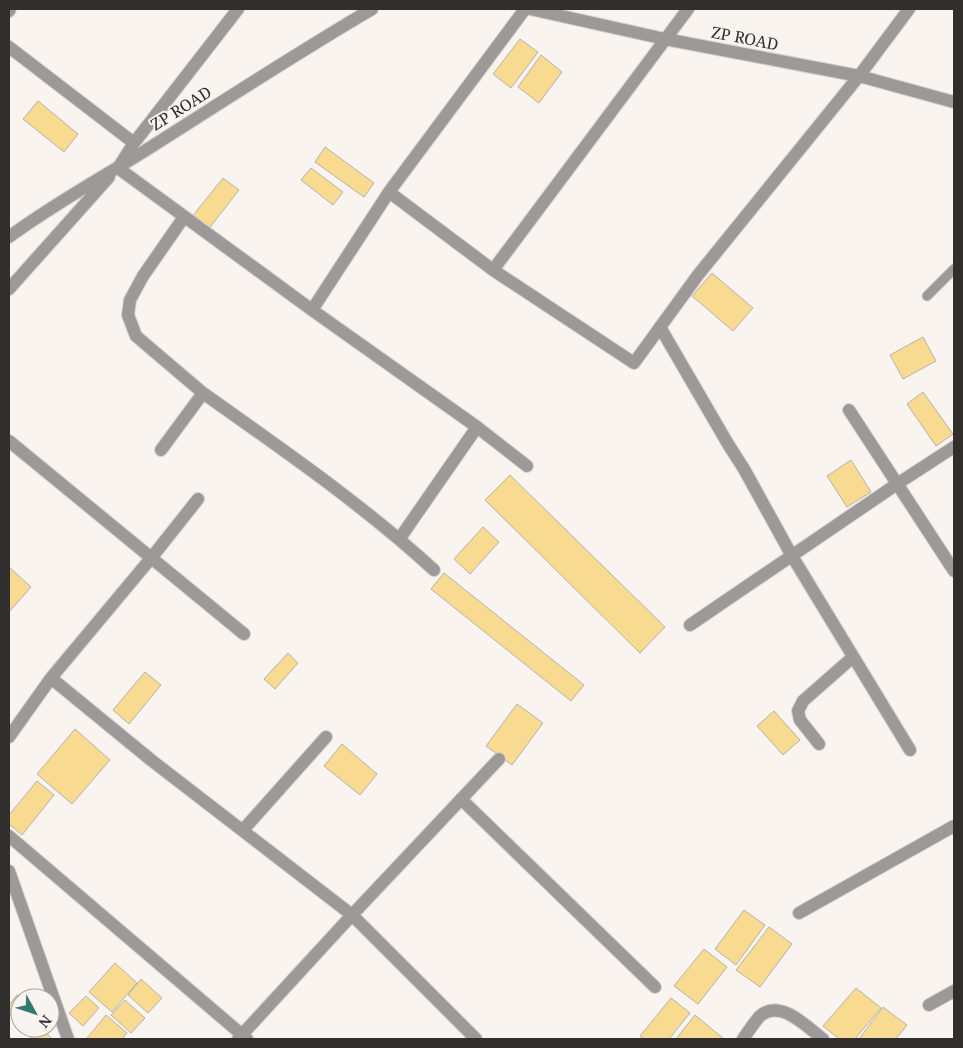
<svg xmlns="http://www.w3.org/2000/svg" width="963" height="1048" font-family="'Noto Serif',serif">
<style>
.building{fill:#f8db90;stroke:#b5b2ad}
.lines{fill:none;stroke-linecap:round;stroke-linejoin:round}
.service-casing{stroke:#d5d1cd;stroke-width:11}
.minor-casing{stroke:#d5d1cd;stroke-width:14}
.tertiary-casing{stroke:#d5d1cd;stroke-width:14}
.service{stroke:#9c9998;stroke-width:9}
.minor{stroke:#9c9998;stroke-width:12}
.tertiary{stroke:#9c9998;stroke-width:12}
.labels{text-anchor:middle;stroke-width:4;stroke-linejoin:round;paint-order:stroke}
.street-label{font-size:16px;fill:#302f2d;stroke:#f9f4f0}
</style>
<rect width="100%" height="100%" fill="#f9f4f0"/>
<path class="building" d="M 520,39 L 538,52 L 511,88 L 493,74 Z
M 541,55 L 562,72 L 539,103 L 518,87 Z
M 38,101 L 78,134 L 64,152 L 23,119 Z
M 325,147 L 374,183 L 364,197 L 315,162 Z
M 311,168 L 343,192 L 333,205 L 301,180 Z
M 223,178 L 239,190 L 207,231 L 191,218 Z
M 712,273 L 753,308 L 733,331 L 692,296 Z
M 923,337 L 936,361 L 903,379 L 890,355 Z
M 923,392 L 953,434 L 936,446 L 907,404 Z
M 851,460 L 871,492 L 847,507 L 827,476 Z
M 510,475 L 665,627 L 640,653 L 485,500 Z
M 483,527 L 499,542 L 470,574 L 454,559 Z
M 9,567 L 31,587 L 9,612 Z
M 444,573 L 584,685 L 571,701 L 431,589 Z
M 288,653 L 298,663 L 275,689 L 264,679 Z
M 145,672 L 161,685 L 129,724 L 113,710 Z
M 517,704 L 543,723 L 512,765 L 486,746 Z
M 774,711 L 800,740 L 783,755 L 757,726 Z
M 75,729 L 110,760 L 72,804 L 37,774 Z
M 342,744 L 377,774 L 360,795 L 324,766 Z
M 37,781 L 54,795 L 22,835 L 9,824 L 9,815 Z
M 744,910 L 765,925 L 736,965 L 715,949 Z
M 769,927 L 792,944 L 760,987 L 736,970 Z
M 704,949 L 727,967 L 698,1004 L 674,986 Z
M 115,963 L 137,983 L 112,1012 L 89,992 Z
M 141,979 L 162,998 L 148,1013 L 128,995 Z
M 856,988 L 881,1008 L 855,1039 L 839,1039 L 823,1026 Z
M 17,995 L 20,998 L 20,1023 L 9,1014 L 9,1005 Z
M 86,996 L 99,1008 L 83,1026 L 69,1013 Z
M 671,998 L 690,1013 L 669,1039 L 644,1039 L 640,1036 Z
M 125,1000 L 145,1018 L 131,1033 L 111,1015 Z
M 883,1007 L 907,1025 L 896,1039 L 859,1039 Z
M 106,1015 L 127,1033 L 122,1039 L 88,1039 L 87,1038 Z
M 695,1015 L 724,1039 L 676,1039 Z
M 42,1028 L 52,1039 L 30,1039 Z"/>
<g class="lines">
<defs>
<path id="service" d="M 927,296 L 954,269"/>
<path id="minor" d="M 238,9 L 134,143 L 118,168 L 312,310 L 477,427 L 527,466
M 525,9 L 389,192 L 493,270 L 634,363 L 698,275 L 859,76 L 909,9
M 9,11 L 10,9
M 9,47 L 134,143
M 184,217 L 143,276 L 130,300 L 128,315 L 136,336 L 203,393
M 493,270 L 688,9
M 312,310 L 389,192
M 660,327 L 728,444 L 744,469 L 792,556 L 910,750
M 849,410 L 954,571
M 9,441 L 244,634
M 161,450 L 203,393 C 283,450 362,504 434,570
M 400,538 L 477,427
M 690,625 L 897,484 L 954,447
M 51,678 L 151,760 L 352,915 L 476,1039
M 9,737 L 51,678 L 152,557 L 198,499
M 819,744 L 800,720 L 798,711 L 803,701 L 853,657
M 461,799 L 655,987
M 243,830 L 326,737
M 9,836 L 247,1039
M 799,913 L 954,826
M 929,1005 L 954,991
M 238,1039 L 352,915 L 499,759
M 743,1039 C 748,1032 753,1024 759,1017 C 779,997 807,1027 823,1039"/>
<path id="tertiary" d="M 530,9 L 665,39 L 859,76 L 954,102
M 9,237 C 52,205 98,180 143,152 C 219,104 295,54 372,9
M 9,289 L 109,177
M 9,871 L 68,1039"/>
</defs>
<use href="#service" class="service-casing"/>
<use href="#minor" class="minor-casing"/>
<use href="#tertiary" class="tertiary-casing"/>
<use href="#service" class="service"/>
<use href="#minor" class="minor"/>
<use href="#tertiary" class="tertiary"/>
</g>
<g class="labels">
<g class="street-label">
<text transform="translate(745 38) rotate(11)" y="6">ZP ROAD</text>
<text transform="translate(181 108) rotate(-32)" y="6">ZP ROAD</text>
</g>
</g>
<rect width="963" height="1048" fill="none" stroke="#302f2d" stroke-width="20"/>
<g transform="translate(35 1013) rotate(130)"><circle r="24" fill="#f9f4f0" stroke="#a9a5a2"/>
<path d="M0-4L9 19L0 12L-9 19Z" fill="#327971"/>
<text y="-8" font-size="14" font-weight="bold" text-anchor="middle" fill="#302f2d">N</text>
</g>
</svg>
